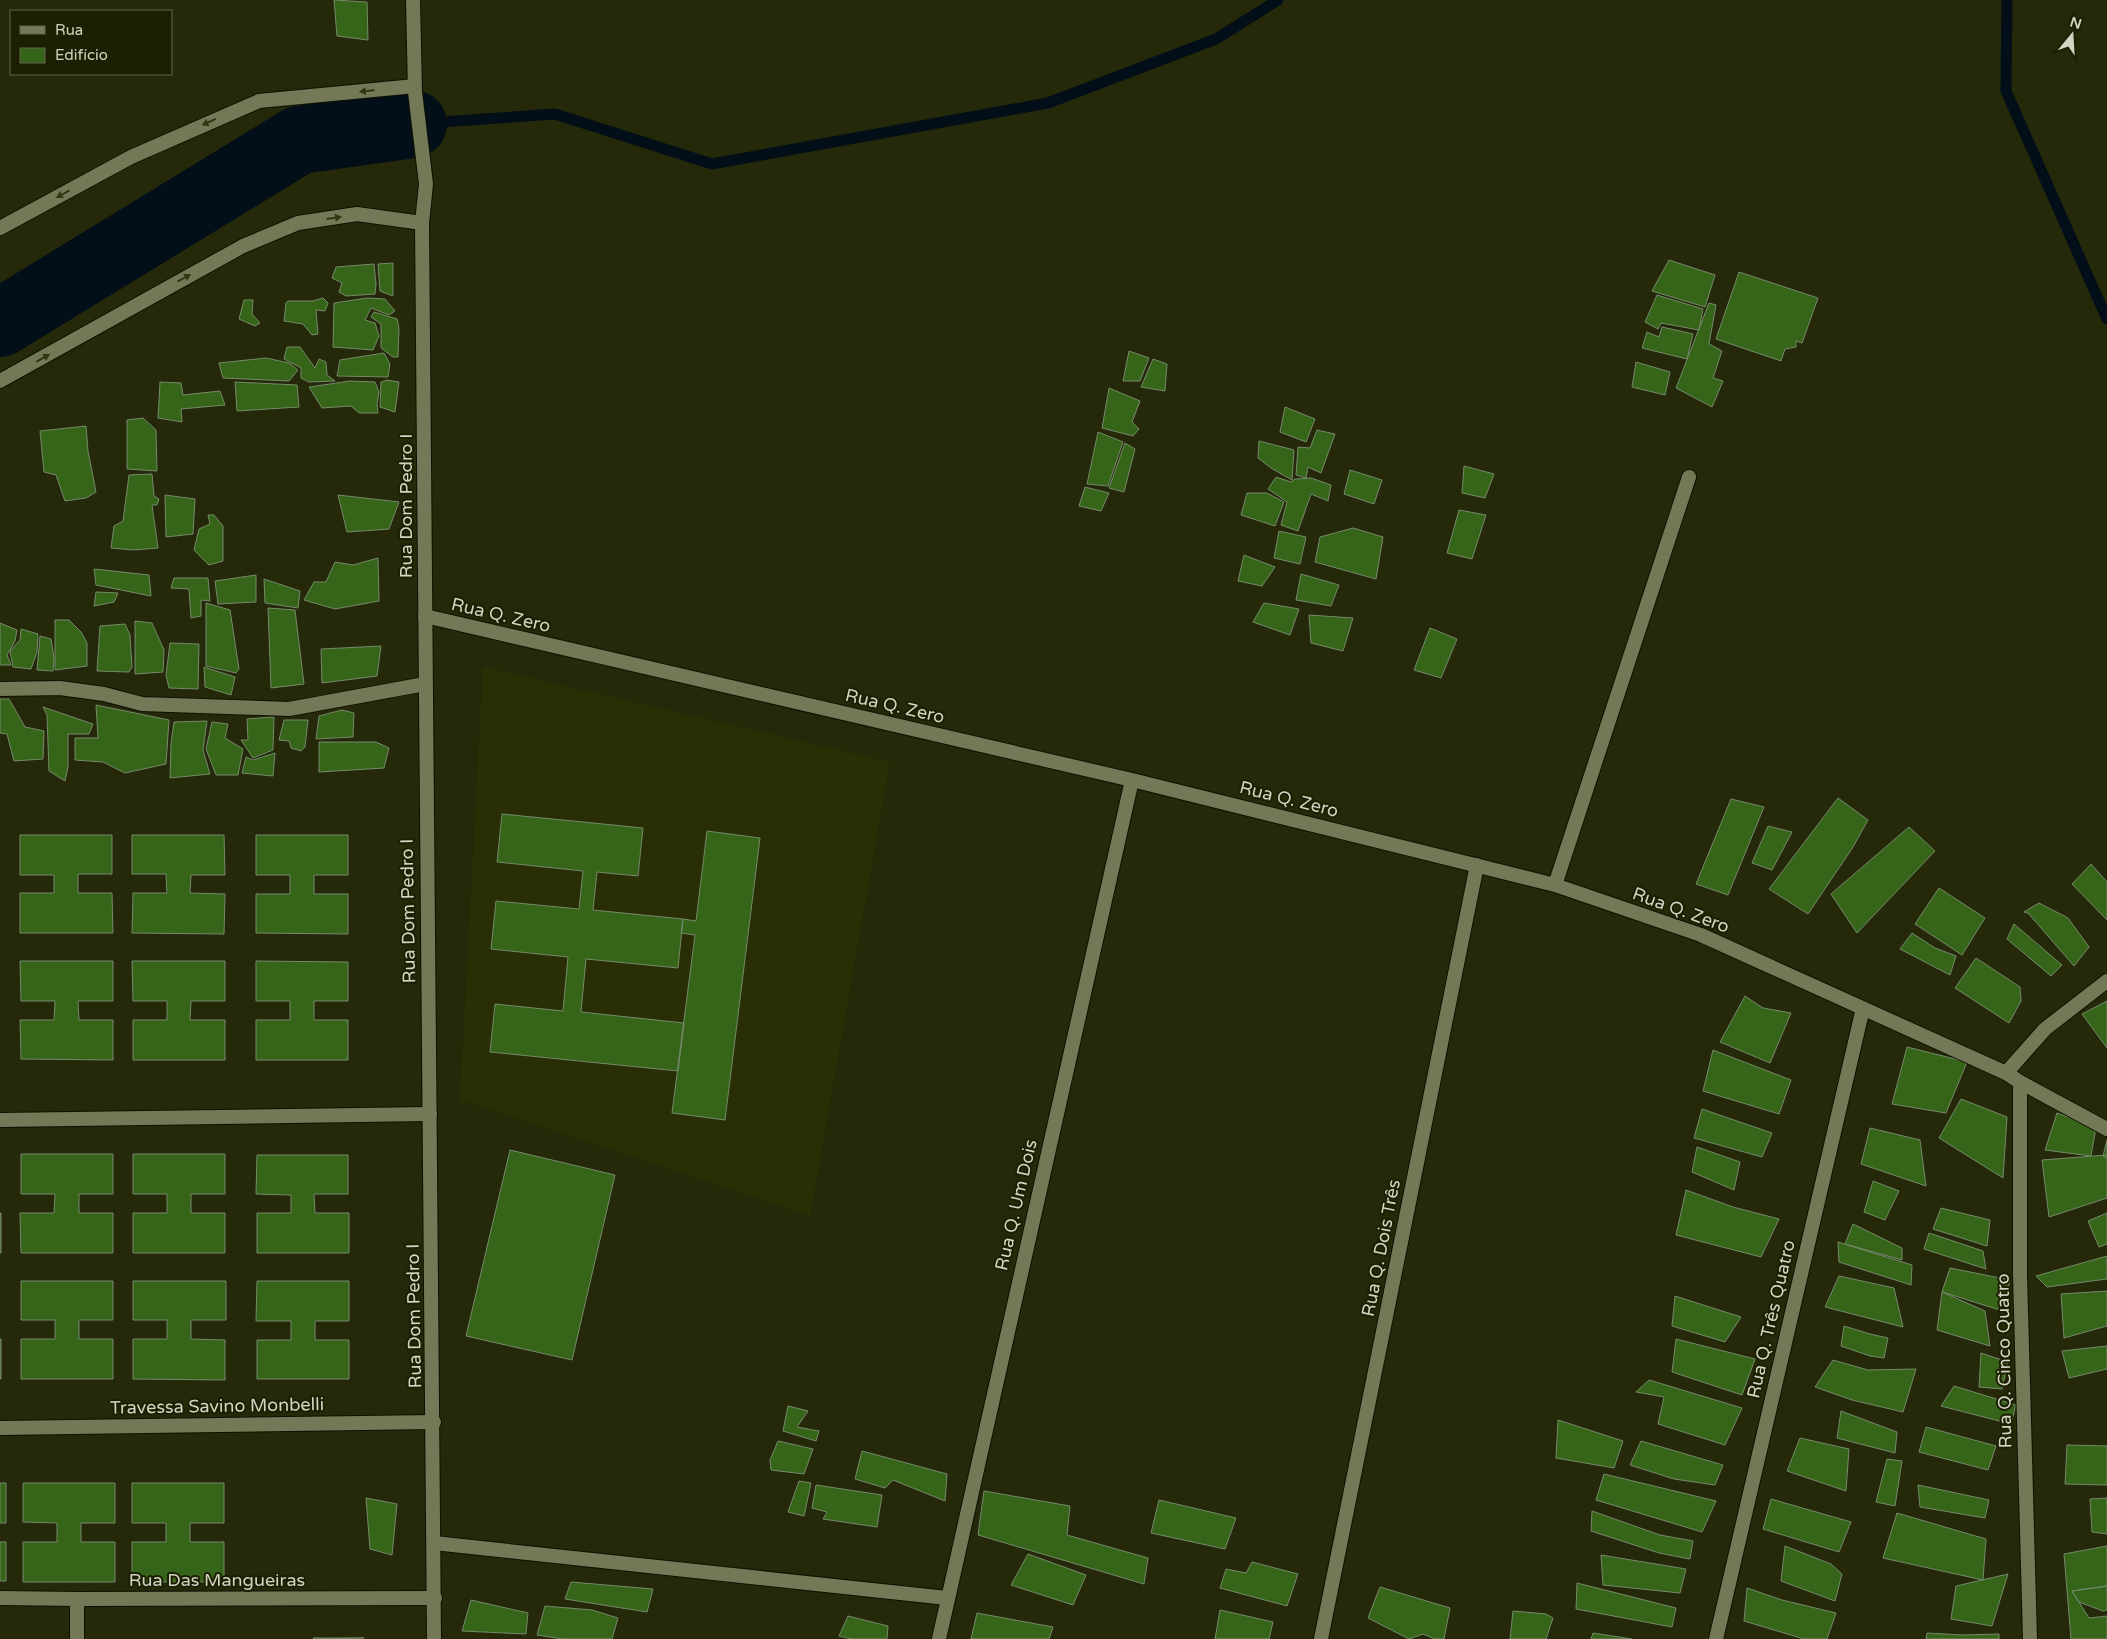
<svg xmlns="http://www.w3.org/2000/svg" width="2107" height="1639" font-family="'Varela Round',sans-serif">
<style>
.built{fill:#2a2e05}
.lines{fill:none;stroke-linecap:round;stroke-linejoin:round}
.stream{stroke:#020f18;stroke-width:11}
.river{stroke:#020f18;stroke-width:68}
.building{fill:#366418;stroke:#758a6c}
.service-casing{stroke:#0f1100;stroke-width:16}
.minor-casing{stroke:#0f1100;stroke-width:16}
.tertiary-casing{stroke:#0f1100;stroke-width:16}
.service{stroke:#737957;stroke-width:14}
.minor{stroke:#737957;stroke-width:14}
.tertiary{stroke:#737957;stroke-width:14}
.oneway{fill:#323616}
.labels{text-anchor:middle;stroke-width:4;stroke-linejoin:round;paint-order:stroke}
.street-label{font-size:18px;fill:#d0d4c1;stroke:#1c1f01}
</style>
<rect width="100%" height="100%" fill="#252909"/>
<path class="built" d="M 483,667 L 890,762 L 810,1216 L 460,1100 Z"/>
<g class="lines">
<path class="stream" d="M 2007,0 L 2006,91 L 2107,319
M 413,124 L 555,114 L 712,164 L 1048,103 L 1216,39 L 1278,0"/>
<path class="river" d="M 0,323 L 299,140 L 413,124"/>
</g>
<path class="building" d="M 334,0 L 367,2 L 368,40 L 337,36 Z
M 1669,260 L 1715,275 L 1705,307 L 1652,291 Z
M 393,263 L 393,296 L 380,291 L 378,264 Z
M 374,264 L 376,284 L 375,294 L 346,296 L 339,292 L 342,283 L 332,278 L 336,267 Z
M 1739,272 L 1818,298 L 1802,343 L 1796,341 L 1796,347 L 1785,349 L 1781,361 L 1716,339 Z
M 1657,295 L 1703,309 L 1699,330 L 1661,323 L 1658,329 L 1645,322 Z
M 323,298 L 328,303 L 325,311 L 316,310 L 318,334 L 312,335 L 303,324 L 284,321 L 286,303 L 288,301 L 313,301 Z
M 367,298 L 385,299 L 395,311 L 389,315 L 371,308 L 365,320 L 375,323 L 379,336 L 373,350 L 333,347 L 334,303 Z
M 244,300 L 253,300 L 252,314 L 260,323 L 255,326 L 239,319 Z
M 1709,303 L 1716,305 L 1709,344 L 1722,351 L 1713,378 L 1723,381 L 1712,407 L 1676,388 Z
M 374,312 L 397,319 L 399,328 L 398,357 L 393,357 L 381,348 L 381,324 L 371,317 Z
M 1662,327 L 1693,334 L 1687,359 L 1642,348 L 1647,332 L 1659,337 Z
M 287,347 L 300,347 L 315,368 L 319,359 L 326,362 L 327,375 L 335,381 L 309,382 L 301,378 L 301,368 L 284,359 Z
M 1129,351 L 1149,358 L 1140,381 L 1123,381 Z
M 384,353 L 390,364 L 388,377 L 337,376 L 340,360 Z
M 266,358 L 289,363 L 298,370 L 289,381 L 223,378 L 219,363 Z
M 1153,359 L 1167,364 L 1165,391 L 1141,387 Z
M 1636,362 L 1670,372 L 1665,395 L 1632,387 Z
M 387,380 L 399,382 L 395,412 L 380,407 L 381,382 Z
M 350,381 L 375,382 L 379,392 L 377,404 L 378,413 L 359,413 L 351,406 L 322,408 L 309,387 Z
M 160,382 L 181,383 L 183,395 L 220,391 L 225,405 L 181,409 L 182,422 L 158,418 Z
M 235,382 L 297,385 L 299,407 L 237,411 Z
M 1109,388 L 1140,401 L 1132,422 L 1139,429 L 1133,436 L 1102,428 Z
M 1285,407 L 1315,419 L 1306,442 L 1280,432 Z
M 143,418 L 156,430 L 157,471 L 127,469 L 127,420 Z
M 86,426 L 88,451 L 96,492 L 86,498 L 65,501 L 56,475 L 44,472 L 40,431 Z
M 1317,430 L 1335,434 L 1321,473 L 1308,467 L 1306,478 L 1296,475 L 1298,447 L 1310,448 Z
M 1098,432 L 1123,442 L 1108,486 L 1087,484 Z
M 1259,441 L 1294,450 L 1292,480 L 1271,468 L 1258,458 Z
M 1125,443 L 1135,449 L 1124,492 L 1109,488 Z
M 1464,466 L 1494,474 L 1485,498 L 1462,493 Z
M 1350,470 L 1382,480 L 1374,504 L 1344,494 Z
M 152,474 L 154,496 L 159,499 L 157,505 L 152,505 L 158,548 L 133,550 L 111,548 L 114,526 L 123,521 L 129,475 Z
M 1276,477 L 1291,482 L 1295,479 L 1311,478 L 1331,485 L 1328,501 L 1311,494 L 1298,531 L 1281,525 L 1287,502 L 1268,489 Z
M 1085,487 L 1109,493 L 1101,511 L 1079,506 Z
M 1247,493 L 1267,493 L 1284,502 L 1275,526 L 1241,515 Z
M 165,495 L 195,499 L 193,534 L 166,537 Z
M 338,495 L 399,502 L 389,529 L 347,532 Z
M 1459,510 L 1486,515 L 1472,559 L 1447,553 Z
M 208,515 L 214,515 L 223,526 L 223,561 L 209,565 L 194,550 L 199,529 L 210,524 Z
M 1353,528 L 1383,537 L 1376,579 L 1315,562 L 1320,537 Z
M 1279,531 L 1306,537 L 1300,564 L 1274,558 Z
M 1244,555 L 1275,567 L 1262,586 L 1238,581 Z
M 378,558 L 379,601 L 335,609 L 304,600 L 314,582 L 326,582 L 335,562 L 353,565 Z
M 94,569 L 149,575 L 151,596 L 96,585 Z
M 1301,574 L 1339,585 L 1331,606 L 1296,600 Z
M 256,575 L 256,602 L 218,604 L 215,581 Z
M 174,578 L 208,578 L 210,601 L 201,600 L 201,616 L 191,618 L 189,589 L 171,588 Z
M 264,579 L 300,591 L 298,608 L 265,603 Z
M 96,592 L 118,593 L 114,602 L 94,606 Z
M 206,603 L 230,610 L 239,669 L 236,673 L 206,666 Z
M 1264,603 L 1299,609 L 1290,635 L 1253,622 Z
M 268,608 L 295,610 L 304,684 L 271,688 Z
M 1309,615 L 1353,618 L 1343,651 L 1311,643 Z
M 55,620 L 69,620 L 81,632 L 87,643 L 87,666 L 55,670 Z
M 135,621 L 152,623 L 164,650 L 163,672 L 135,674 Z
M 0,623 L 17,630 L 15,641 L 7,655 L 11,665 L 0,665 Z
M 125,624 L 130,635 L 132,667 L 129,672 L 97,671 L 100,626 Z
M 1430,628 L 1457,639 L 1441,678 L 1414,670 Z
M 21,629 L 38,634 L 37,652 L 31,669 L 13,667 L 10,651 L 20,640 Z
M 40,636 L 51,639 L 54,658 L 53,671 L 37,670 Z
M 170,643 L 199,644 L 198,689 L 169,688 L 166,675 Z
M 381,646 L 377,676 L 322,683 L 321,649 Z
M 204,667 L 235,677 L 231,695 L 205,687 Z
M 0,699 L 9,699 L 25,727 L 44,731 L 43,759 L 14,761 L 7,734 L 0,733 Z
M 96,705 L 169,720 L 166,764 L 125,773 L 103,762 L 75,760 L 75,738 L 98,738 Z
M 43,707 L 93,724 L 89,734 L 68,734 L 68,767 L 65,781 L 49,771 L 47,715 Z
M 342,710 L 354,713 L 353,737 L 316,739 L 319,716 Z
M 274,717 L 273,750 L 253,758 L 241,740 L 248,740 L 247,719 Z
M 284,720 L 308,720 L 305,747 L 301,751 L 291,748 L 289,741 L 279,740 Z
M 207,721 L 203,750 L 210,774 L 170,778 L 171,743 L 174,722 Z
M 212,722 L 228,724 L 225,738 L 243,749 L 238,775 L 216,775 L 206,749 Z
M 319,742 L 376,742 L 389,748 L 384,768 L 319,772 Z
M 275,753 L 273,776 L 242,773 L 246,757 L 253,760 Z
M 1838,798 L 1868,820 L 1853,847 L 1808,914 L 1769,889 Z
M 1731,799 L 1764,807 L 1728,895 L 1696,884 Z
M 502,814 L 643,828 L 638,876 L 597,872 L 593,910 L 683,919 L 678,968 L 586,959 L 581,1012 L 684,1023 L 678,1071 L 490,1052 L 495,1004 L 563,1011 L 568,957 L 491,949 L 496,901 L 579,909 L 583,871 L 497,862 Z
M 1768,826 L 1792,832 L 1772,870 L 1752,863 Z
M 1909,827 L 1935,851 L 1857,933 L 1831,894 Z
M 707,831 L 760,838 L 725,1120 L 672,1113 L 695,935 L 681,933 L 683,919 L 696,921 Z
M 20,835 L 112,835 L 112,874 L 78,874 L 78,893 L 112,893 L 113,933 L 20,933 L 20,893 L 54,893 L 54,875 L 20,875 Z
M 132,835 L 224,835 L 225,875 L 191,875 L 190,893 L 225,894 L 224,934 L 132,933 L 133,893 L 167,893 L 166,874 L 132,874 Z
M 256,835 L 348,835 L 348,875 L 314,875 L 314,894 L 348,894 L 348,934 L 256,933 L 256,894 L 290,894 L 290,875 L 256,875 Z
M 2091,864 L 2107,882 L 2107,920 L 2072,884 Z
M 1939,888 L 1985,918 L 1962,955 L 1915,924 Z
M 2039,903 L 2068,918 L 2089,947 L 2074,966 L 2028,913 L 2024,912 Z
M 2014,924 L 2062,965 L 2051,976 L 2007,939 Z
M 1912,933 L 1935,948 L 1956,956 L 1950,975 L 1900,949 Z
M 1976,958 L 2020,987 L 2021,1001 L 2009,1023 L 1955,988 Z
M 20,961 L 113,961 L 113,1001 L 78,1001 L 79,1020 L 113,1020 L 113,1060 L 21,1059 L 20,1020 L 54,1020 L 55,1001 L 21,1001 Z
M 132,961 L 225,961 L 225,1001 L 191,1001 L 190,1020 L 225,1020 L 225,1060 L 133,1060 L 133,1020 L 167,1020 L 167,1001 L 133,1001 Z
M 256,961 L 348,962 L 348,1001 L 314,1001 L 314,1020 L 348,1020 L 348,1060 L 256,1060 L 256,1020 L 290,1020 L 290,1001 L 256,1001 Z
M 1745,996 L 1763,1008 L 1791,1013 L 1770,1063 L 1720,1042 Z
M 2107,1001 L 2107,1048 L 2082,1014 Z
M 1907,1047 L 1967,1062 L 1946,1113 L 1892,1104 Z
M 1713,1050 L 1791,1080 L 1779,1114 L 1703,1091 Z
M 1961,1099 L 2007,1117 L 2003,1178 L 1939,1138 Z
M 1702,1109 L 1772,1133 L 1762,1157 L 1694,1138 Z
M 2057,1113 L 2096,1127 L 2091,1156 L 2045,1150 Z
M 1870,1128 L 1920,1140 L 1926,1186 L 1861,1164 Z
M 2107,1140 L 2107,1158 L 2103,1156 Z
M 1697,1147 L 1740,1162 L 1734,1190 L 1692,1172 Z
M 510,1150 L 615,1175 L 572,1360 L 466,1336 Z
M 21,1154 L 113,1154 L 113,1194 L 79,1194 L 79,1213 L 113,1213 L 113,1253 L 21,1253 L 20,1213 L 54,1213 L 55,1194 L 21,1194 Z
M 133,1154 L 225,1154 L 225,1194 L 191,1194 L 191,1213 L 225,1213 L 225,1253 L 133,1253 L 133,1213 L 167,1213 L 167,1194 L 133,1194 Z
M 257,1155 L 348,1155 L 348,1194 L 314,1194 L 315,1213 L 349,1213 L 349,1253 L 257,1253 L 257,1213 L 291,1213 L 291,1195 L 256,1194 Z
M 2107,1155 L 2107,1198 L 2049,1217 L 2042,1160 Z
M 1873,1181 L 1899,1191 L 1885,1220 L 1864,1212 Z
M 1686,1190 L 1733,1207 L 1779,1219 L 1761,1257 L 1676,1235 Z
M 1941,1208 L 1990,1220 L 1987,1246 L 1933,1229 Z
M 0,1213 L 1,1213 L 1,1253 L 0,1253 Z
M 2107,1213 L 2107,1244 L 2099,1247 L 2088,1221 Z
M 1853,1224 L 1902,1248 L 1902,1260 L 1845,1244 Z
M 1929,1233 L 1983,1251 L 1986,1269 L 1924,1249 Z
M 1838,1242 L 1912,1265 L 1911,1285 L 1839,1262 Z
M 2107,1256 L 2107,1279 L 2047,1287 L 2036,1276 Z
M 1950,1268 L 2010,1280 L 2003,1311 L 1942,1292 Z
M 1839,1276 L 1894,1288 L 1903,1327 L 1825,1307 Z
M 21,1281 L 113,1281 L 113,1320 L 79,1320 L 79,1339 L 113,1339 L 113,1379 L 21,1379 L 21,1339 L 55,1339 L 55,1320 L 21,1320 Z
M 133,1281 L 226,1281 L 226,1320 L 191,1320 L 191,1339 L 225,1340 L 225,1380 L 133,1379 L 133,1339 L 167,1339 L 167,1320 L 133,1320 Z
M 257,1281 L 349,1281 L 349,1321 L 315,1321 L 315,1340 L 349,1340 L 349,1379 L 257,1379 L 257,1340 L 291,1340 L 291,1321 L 256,1321 Z
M 2107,1291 L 2107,1326 L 2064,1338 L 2061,1294 Z
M 1942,1292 L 1985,1311 L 1990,1346 L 1937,1330 Z
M 1675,1296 L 1741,1317 L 1725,1342 L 1672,1326 Z
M 1844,1326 L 1870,1334 L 1888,1338 L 1884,1358 L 1870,1356 L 1841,1346 Z
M 0,1339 L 1,1339 L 1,1379 L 0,1379 Z
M 1676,1339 L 1755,1359 L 1742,1395 L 1672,1372 Z
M 2107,1346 L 2107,1369 L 2069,1378 L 2062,1351 Z
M 1981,1353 L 2008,1362 L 2002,1389 L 1979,1387 Z
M 1833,1360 L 1868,1370 L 1916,1369 L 1903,1412 L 1852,1400 L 1815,1387 Z
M 1649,1380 L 1742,1408 L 1725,1445 L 1658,1424 L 1664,1397 L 1636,1392 Z
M 1954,1386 L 2016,1405 L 2011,1424 L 1941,1406 Z
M 788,1406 L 808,1411 L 797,1427 L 819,1431 L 816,1441 L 783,1431 Z
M 1841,1411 L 1897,1432 L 1895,1453 L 1837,1438 Z
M 1558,1420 L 1623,1441 L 1614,1468 L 1556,1458 Z
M 1926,1427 L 1996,1446 L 1988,1470 L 1919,1452 Z
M 1800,1438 L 1849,1449 L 1846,1491 L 1787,1471 Z
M 778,1441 L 813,1449 L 804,1474 L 771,1470 L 770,1460 Z
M 1641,1441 L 1723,1465 L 1715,1485 L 1674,1479 L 1630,1465 Z
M 2067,1445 L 2107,1446 L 2107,1485 L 2065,1484 Z
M 862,1451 L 947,1474 L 945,1501 L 893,1480 L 885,1488 L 855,1479 Z
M 1887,1459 L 1902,1461 L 1895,1506 L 1876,1502 Z
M 1604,1474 L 1716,1501 L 1702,1532 L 1596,1500 Z
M 799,1481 L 811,1483 L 804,1516 L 788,1512 Z
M 0,1483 L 6,1483 L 6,1523 L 0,1523 Z
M 23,1483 L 115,1483 L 115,1523 L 81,1523 L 81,1542 L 115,1542 L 115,1582 L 23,1582 L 23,1542 L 57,1542 L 57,1523 L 23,1522 Z
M 132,1483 L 224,1483 L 224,1523 L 190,1523 L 190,1542 L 224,1542 L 224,1582 L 132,1582 L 132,1542 L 166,1542 L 166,1523 L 132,1523 Z
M 816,1485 L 882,1495 L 877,1527 L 823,1519 L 827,1512 L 812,1508 Z
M 1918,1485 L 1989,1500 L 1985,1518 L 1920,1507 Z
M 984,1491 L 1070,1506 L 1067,1535 L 1148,1558 L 1144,1584 L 978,1535 Z
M 366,1498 L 397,1504 L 392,1555 L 370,1549 Z
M 2107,1498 L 2107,1534 L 2092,1532 L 2090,1499 Z
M 1771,1499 L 1851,1522 L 1839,1552 L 1763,1529 Z
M 1159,1500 L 1236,1518 L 1225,1549 L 1151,1533 Z
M 1592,1511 L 1660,1535 L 1693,1541 L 1690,1559 L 1659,1553 L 1591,1531 Z
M 1897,1513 L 1986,1539 L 1983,1580 L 1883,1558 Z
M 0,1542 L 6,1542 L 6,1581 L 0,1581 Z
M 1785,1546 L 1831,1564 L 1842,1574 L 1835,1601 L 1781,1581 Z
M 2107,1546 L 2107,1586 L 2072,1591 L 2089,1618 L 2107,1616 L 2107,1639 L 2071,1639 L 2064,1554 Z
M 1028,1554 L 1086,1575 L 1073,1605 L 1011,1585 Z
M 1601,1555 L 1686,1569 L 1680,1593 L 1603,1585 Z
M 1252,1562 L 1298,1574 L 1287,1606 L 1220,1588 L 1226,1569 L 1246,1573 Z
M 2008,1574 L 1992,1626 L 1951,1619 L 1956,1586 Z
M 571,1582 L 653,1589 L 647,1612 L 565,1599 Z
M 1577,1583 L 1676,1608 L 1672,1627 L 1576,1609 Z
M 2107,1586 L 2107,1610 L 2103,1611 L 2079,1602 L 2072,1591 Z
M 1380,1587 L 1450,1608 L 1444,1639 L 1435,1639 L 1423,1634 L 1409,1639 L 1368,1618 Z
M 1747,1588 L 1782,1600 L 1836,1613 L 1827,1639 L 1804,1639 L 1744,1621 Z
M 471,1600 L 528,1613 L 526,1634 L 462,1631 Z
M 545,1606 L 592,1610 L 618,1618 L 612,1639 L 563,1639 L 537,1635 Z
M 1220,1610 L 1273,1622 L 1269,1639 L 1215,1639 Z
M 1513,1611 L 1546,1614 L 1553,1618 L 1546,1639 L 1510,1639 Z
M 977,1613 L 1053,1627 L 1049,1639 L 971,1639 Z
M 848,1616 L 888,1626 L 887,1639 L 852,1639 L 839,1636 Z
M 1593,1633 L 1632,1639 L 1591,1639 Z
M 1927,1633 L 1963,1635 L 1999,1634 L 1999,1639 L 1926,1639 Z
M 313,1638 L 364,1638 L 314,1639 Z"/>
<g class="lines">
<defs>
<path id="service" d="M 0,689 L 60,688 L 104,694 L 142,704 L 289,709 L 425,684"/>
<path id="minor" d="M 425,616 L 1132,780 L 1555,885 L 1701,935 L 2006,1073 L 2020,1082 L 2107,1129
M 1555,885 L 1689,477
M 2006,1073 L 2045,1029 L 2107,981
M 2020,1082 L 2020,1275 L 2030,1639
M 0,1120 L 430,1114
M 0,1428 L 434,1422
M 434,1543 L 947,1598
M 0,1598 L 77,1599 L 435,1598
M 77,1639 L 77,1599
M 939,1639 L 1132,780
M 1321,1639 L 1477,865
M 1716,1639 L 1863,1008"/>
<path id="tertiary" d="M 413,0 L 415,92 L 426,184 L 422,223 L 434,1639
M 0,228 L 131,157 L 259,101 L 415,86
M 0,381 L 243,246 L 298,223 L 357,214 L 422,223"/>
</defs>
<use href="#service" class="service-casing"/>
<use href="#minor" class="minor-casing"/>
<use href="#tertiary" class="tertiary-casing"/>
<use href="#service" class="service"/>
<use href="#minor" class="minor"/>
<use href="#tertiary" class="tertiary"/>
</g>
<defs><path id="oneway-solid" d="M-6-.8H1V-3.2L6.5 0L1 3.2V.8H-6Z" transform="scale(1.25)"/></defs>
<g class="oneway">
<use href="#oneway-solid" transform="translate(367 91) rotate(175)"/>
<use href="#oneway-solid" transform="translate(209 122) rotate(156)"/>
<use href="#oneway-solid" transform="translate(63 194) rotate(151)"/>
<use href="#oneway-solid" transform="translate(334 218) rotate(-8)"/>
<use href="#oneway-solid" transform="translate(184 278) rotate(-29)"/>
<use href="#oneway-solid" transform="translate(43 358) rotate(-29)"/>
</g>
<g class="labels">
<g class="street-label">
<text transform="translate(406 506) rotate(-90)" y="6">Rua Dom Pedro I</text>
<text transform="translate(501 615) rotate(13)" y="6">Rua Q. Zero</text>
<text transform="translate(895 706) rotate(13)" y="6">Rua Q. Zero</text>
<text transform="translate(1289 799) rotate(14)" y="6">Rua Q. Zero</text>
<text transform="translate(1681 910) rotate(20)" y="6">Rua Q. Zero</text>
<text transform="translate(408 911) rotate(-91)" y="6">Rua Dom Pedro I</text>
<text transform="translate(1016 1205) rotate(-77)" y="6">Rua Q. Um Dois</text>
<text transform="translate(1381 1248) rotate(-79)" y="6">Rua Q. Dois Três</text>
<text transform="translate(414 1316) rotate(-91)" y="6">Rua Dom Pedro I</text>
<text transform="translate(1771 1319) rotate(-77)" y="6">Rua Q. Três Quatro</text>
<text transform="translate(2004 1361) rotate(-91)" y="6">Rua Q. Cinco Quatro</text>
<text transform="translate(217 1406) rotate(-1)" y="6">Travessa Savino Monbelli</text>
<text x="217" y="1586">Rua Das Mangueiras</text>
</g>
</g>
<rect x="10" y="10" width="162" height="65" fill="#1c1f01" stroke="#64674e"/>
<rect x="20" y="26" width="25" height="8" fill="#737957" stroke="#64674e"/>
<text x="55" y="35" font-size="15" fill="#d0d4c1">Rua</text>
<rect x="20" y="48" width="25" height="15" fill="#366418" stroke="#64674e"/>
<text x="55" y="60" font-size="15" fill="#d0d4c1">Edifício</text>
<g transform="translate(2072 35) rotate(18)" stroke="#1c1f01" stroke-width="4" paint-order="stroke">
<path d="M0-4L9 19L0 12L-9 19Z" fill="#d0d4c1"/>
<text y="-8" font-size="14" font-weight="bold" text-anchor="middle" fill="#d0d4c1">N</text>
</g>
</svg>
